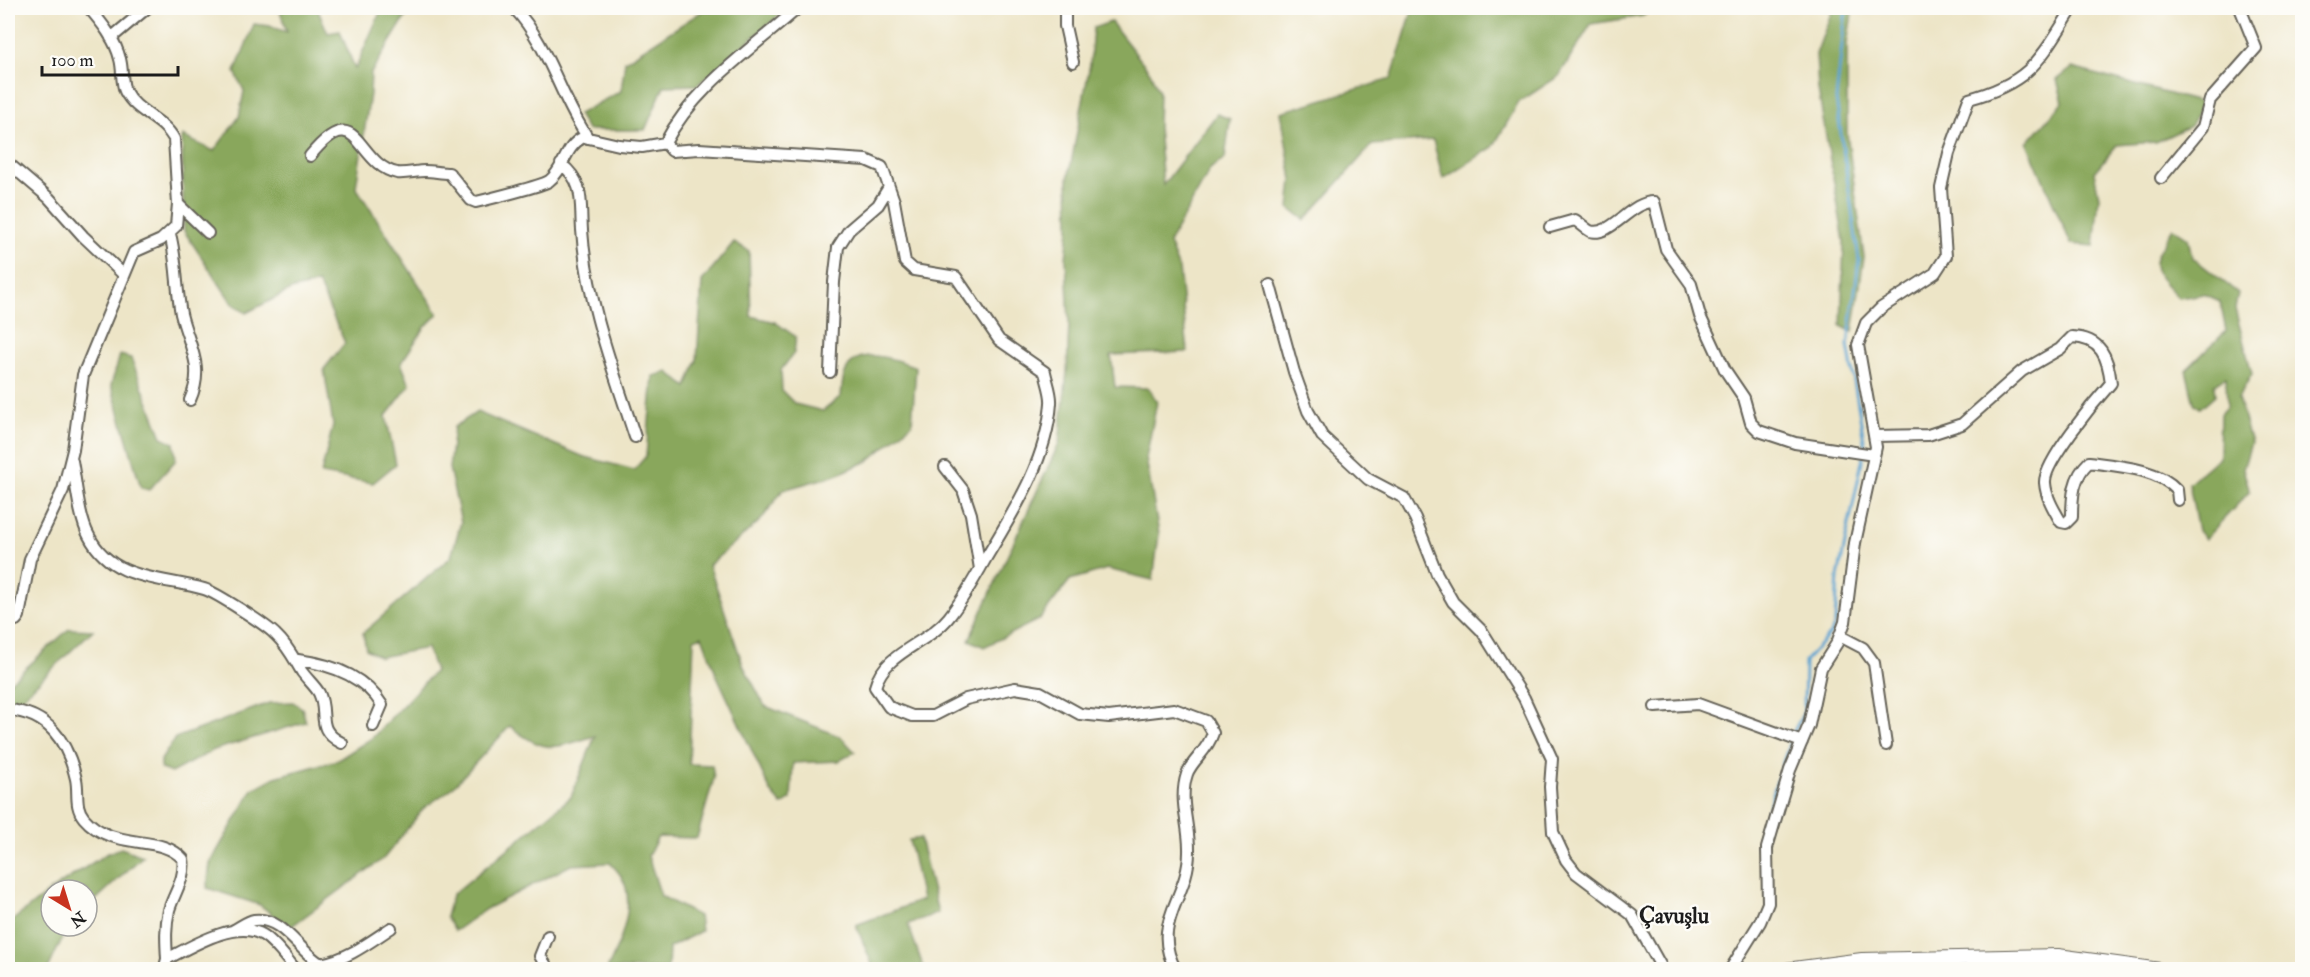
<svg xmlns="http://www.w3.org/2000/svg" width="2310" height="977" font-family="'IM FELL Double Pica',serif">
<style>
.forest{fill:#89a75b;stroke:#52623c;stroke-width:1.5}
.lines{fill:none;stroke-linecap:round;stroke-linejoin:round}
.stream{stroke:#59a2d0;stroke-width:3}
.minor-casing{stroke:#656258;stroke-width:14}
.major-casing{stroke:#656258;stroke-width:16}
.minor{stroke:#fff;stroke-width:10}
.major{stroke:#fff;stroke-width:14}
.labels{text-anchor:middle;stroke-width:5;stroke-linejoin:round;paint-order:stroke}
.quarter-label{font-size:22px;font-weight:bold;fill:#1c1c1c;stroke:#fdfcf7}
</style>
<rect width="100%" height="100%" fill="#fdfcf7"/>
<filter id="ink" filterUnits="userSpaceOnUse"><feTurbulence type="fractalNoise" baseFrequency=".0167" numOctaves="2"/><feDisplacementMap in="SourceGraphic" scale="12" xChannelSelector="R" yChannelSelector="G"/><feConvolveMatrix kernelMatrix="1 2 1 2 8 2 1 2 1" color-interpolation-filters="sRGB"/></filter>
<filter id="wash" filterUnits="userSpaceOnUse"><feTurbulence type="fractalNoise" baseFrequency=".008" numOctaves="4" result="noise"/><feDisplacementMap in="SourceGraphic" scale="24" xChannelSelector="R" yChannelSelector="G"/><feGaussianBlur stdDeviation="1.35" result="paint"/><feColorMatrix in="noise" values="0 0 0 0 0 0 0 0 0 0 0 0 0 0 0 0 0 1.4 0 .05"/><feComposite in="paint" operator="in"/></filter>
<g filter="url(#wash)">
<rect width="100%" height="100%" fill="#ede5c7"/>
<path class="forest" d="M 279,8 L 317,8 L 328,33 L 340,31 L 355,69 L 382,8 L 411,8 L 371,73 L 370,94 L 356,187 L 438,314 L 425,327 L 401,363 L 410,385 L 386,416 L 396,464 L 373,483 L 321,474 L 333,425 L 324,369 L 345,343 L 318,283 L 291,290 L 246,313 L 232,303 L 184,231 L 182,136 L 214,151 L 239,117 L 244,91 L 235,72 L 254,24 L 270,26 L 287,32 Z
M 719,8 L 788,8 L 697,85 L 664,86 L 645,130 L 587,130 L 578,114 L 621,91 L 625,61 L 704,10 L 716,11 Z
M 1413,8 L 1654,8 L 1643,16 L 1591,24 L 1559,76 L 1519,102 L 1493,147 L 1443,179 L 1433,140 L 1372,145 L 1305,220 L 1289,208 L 1292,180 L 1281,112 L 1391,79 Z
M 1833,8 L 1853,8 L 1847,44 L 1847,133 L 1864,257 L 1853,332 L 1841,326 L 1844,241 L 1818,90 L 1816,54 Z
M 1111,22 L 1150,72 L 1159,92 L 1158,127 L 1163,185 L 1217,114 L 1230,119 L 1225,159 L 1211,168 L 1169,243 L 1179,269 L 1188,352 L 1111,355 L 1115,387 L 1149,388 L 1157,402 L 1146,458 L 1159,534 L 1153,580 L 1107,569 L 1070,580 L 1040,619 L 984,647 L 969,640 L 1059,443 L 1067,372 L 1069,323 L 1066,259 L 1069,228 L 1068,179 L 1090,64 L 1093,28 Z
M 2072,68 L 2203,103 L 2190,126 L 2156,142 L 2117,145 L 2094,172 L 2099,197 L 2094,246 L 2071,244 L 2027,143 L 2063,102 L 2057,80 Z
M 2173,228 L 2188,238 L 2192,257 L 2238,293 L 2235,309 L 2252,374 L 2238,398 L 2251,443 L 2243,469 L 2250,491 L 2205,539 L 2198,531 L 2189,483 L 2219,457 L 2220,414 L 2227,406 L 2226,377 L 2214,385 L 2215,395 L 2200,408 L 2194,403 L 2186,370 L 2226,331 L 2220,301 L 2204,294 L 2179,298 C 2147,266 2149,265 2173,228 Z
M 734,242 L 749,251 L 751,316 L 775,322 L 796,337 L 794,353 L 781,370 L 782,391 L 795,404 L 823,411 L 841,396 C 842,389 842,380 845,373 C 855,344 896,359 916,367 L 912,424 L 868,461 L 836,475 L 783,490 L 761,520 L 709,565 L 743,665 L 765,706 L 841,737 L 855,752 L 839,761 L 793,763 L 791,799 L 782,805 L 771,792 L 717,676 L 702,636 L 694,639 L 689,764 L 712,765 L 714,778 L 697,838 L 658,837 L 648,856 L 661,896 L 699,916 L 701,931 L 669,948 L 668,969 L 607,969 C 619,945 637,905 622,878 C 619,872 614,867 610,863 L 571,865 L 486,909 L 455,931 L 446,917 L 452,895 L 571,797 L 595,736 C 555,748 545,755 510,726 L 451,789 L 424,808 L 384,858 L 289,928 L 260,905 L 207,888 L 210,863 L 253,789 L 275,777 L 338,760 L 372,738 L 435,671 L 427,648 L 380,657 L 366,649 L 363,633 L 451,557 L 461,522 L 449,468 L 454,427 L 477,412 L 582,456 L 634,470 L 646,456 L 653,376 L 668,372 L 687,387 L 697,360 L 702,281 Z
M 120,355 L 131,358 L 162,437 L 174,443 L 176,460 L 149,490 L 141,488 L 111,385 Z
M 69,629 L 93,630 L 8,711 L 8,684 Z
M 293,702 L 302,708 L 306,722 L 214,750 L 171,773 L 161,769 L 161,760 L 175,738 L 269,703 Z
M 920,838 L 938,913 L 908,924 L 924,969 L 874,969 L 856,925 L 922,900 L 909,840 Z
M 121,848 L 143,856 L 87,908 L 87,890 L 51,890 L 106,854 Z
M 51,890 L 51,926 L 68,926 L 48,969 L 8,969 L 8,924 Z"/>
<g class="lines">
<path class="stream" d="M 1792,735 L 1804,712 L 1805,661 L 1831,633 L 1835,623 L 1838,577 L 1865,447 L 1848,345 L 1859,260 L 1836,99 L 1846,8
M 1762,828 L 1790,741"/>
</g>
</g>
<g filter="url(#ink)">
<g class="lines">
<defs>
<path id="minor" d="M 514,8 C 549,45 559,96 588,138
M 798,8 C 752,49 694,87 665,143 L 672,151 L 699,149 L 866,160 L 882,167 L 894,201 L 905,262 L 914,270 L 956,277 L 999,340 L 1045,372 C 1047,382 1052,394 1051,403 C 1047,460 1014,511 986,558 C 975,578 963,599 949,617 C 928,644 884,652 875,687 L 889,707 L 912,716 L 933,716 L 966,699 L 1015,688 L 1040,692 L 1080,714 L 1109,717 L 1174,709 L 1206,721 L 1213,733 C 1207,752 1192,760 1187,774 C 1178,801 1190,825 1189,852 C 1189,898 1149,923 1176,970
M 1065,8 L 1065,26 L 1073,62
M 111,38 L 147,8
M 310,156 C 359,96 355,164 397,173 C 406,174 416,171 425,171 C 433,171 441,173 449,173 L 471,200 L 476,202 C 489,199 541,186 549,181 C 565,169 564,146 584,137 L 619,145 L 642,147 L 665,143
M 8,163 L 49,198 L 83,236 L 123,274
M 561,164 C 585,182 580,203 582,230 C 587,302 613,369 635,437
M 2161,178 L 2203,127 L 2210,100 L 2256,48 L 2240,8
M 178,204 L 208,233
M 1550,227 L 1575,220 C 1580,223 1586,229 1590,231 C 1610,238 1631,201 1654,202 L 1666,249 L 1691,284 L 1700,316 L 1725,370 L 1744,398 L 1751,423 L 1759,431 L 1795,443 L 1874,455
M 170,234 C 177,260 176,287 181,314 C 189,346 205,367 190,400
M 1270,285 L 1294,372 L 1308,411 L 1322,436 L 1368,479 L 1404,498 L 1415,518 L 1437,574 L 1453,602 L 1482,631 L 1524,698 L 1552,759 L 1550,787 L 1553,832 L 1566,860 L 1576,873 L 1632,915 L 1663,970
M 830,372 L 834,282 L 838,247 L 849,230 L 878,205 L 889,187
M 1874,436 L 1928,435 L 1962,424 L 2022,371 L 2060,349 L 2072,337 C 2101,338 2108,357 2111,383 C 2096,400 2043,463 2045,483 C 2046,497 2054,510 2061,522 L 2066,523 L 2072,517 C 2072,497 2073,477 2089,462 C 2118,466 2157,468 2177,490 L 2178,500
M 72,461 C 76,482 79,518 89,536 C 112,581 161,577 204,589 C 215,592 268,626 276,635 C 288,646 294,659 302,672 C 307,679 315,686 319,693 C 329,714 314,729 342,743
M 945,467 L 963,490 L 971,514 L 980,569
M 8,618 L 16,620 L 19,616 L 30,559 L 63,490 L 73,450 L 83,375 L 134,252 L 161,240 L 176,226 L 178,204 L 174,139 C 163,118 136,113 125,91 C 121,82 123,69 120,59 C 115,39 102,23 89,8
M 1840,636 L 1863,648 L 1874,663 L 1886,745
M 298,660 C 330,664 364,676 382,705 L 373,726
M 1655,707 L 1698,704 L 1802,742
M 8,710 C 48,713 67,740 76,779 C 79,793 74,806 84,818 C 113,852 160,833 183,859 C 186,878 174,893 169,910 C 165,927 166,942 167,959
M 232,931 C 239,928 247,921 254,920 C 283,916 299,952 321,964 C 348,959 368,943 391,928
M 548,936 L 540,956 L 549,970
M 164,970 L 167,959 C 192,946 236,919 263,935 C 276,943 286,959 296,970
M 1730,970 L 1760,922 L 1768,903 L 1767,848 L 1790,770 L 1809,725 L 1821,668 L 1837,643 L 1845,622 L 1855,543 L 1876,447 L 1858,345 L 1866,323 L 1881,308 L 1935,273 L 1946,256 L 1941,188 L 1949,153 L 1969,99 C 2032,82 2040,59 2073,8"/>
<path id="major" d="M 1786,970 L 1862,960 L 2058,956 L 2160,970"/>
</defs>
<use href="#minor" class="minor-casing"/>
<use href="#major" class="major-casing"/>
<use href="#minor" class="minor"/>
<use href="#major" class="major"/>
</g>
</g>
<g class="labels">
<g class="quarter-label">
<text x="1674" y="923">Çavuşlu</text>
</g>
</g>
<rect width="2310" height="977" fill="none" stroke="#fdfcf7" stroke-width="30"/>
<g transform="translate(69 908) rotate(142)"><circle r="28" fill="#fdfcf7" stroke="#a3a29f" stroke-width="1.5"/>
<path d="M0-4.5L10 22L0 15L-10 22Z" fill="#c8321e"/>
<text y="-9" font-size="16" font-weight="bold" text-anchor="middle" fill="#1c1c1c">N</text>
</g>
<path d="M42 66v9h136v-9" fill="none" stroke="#1c1c1c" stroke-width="3"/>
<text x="51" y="66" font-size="18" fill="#1c1c1c" stroke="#fdfcf7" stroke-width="4.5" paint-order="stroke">100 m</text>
</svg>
